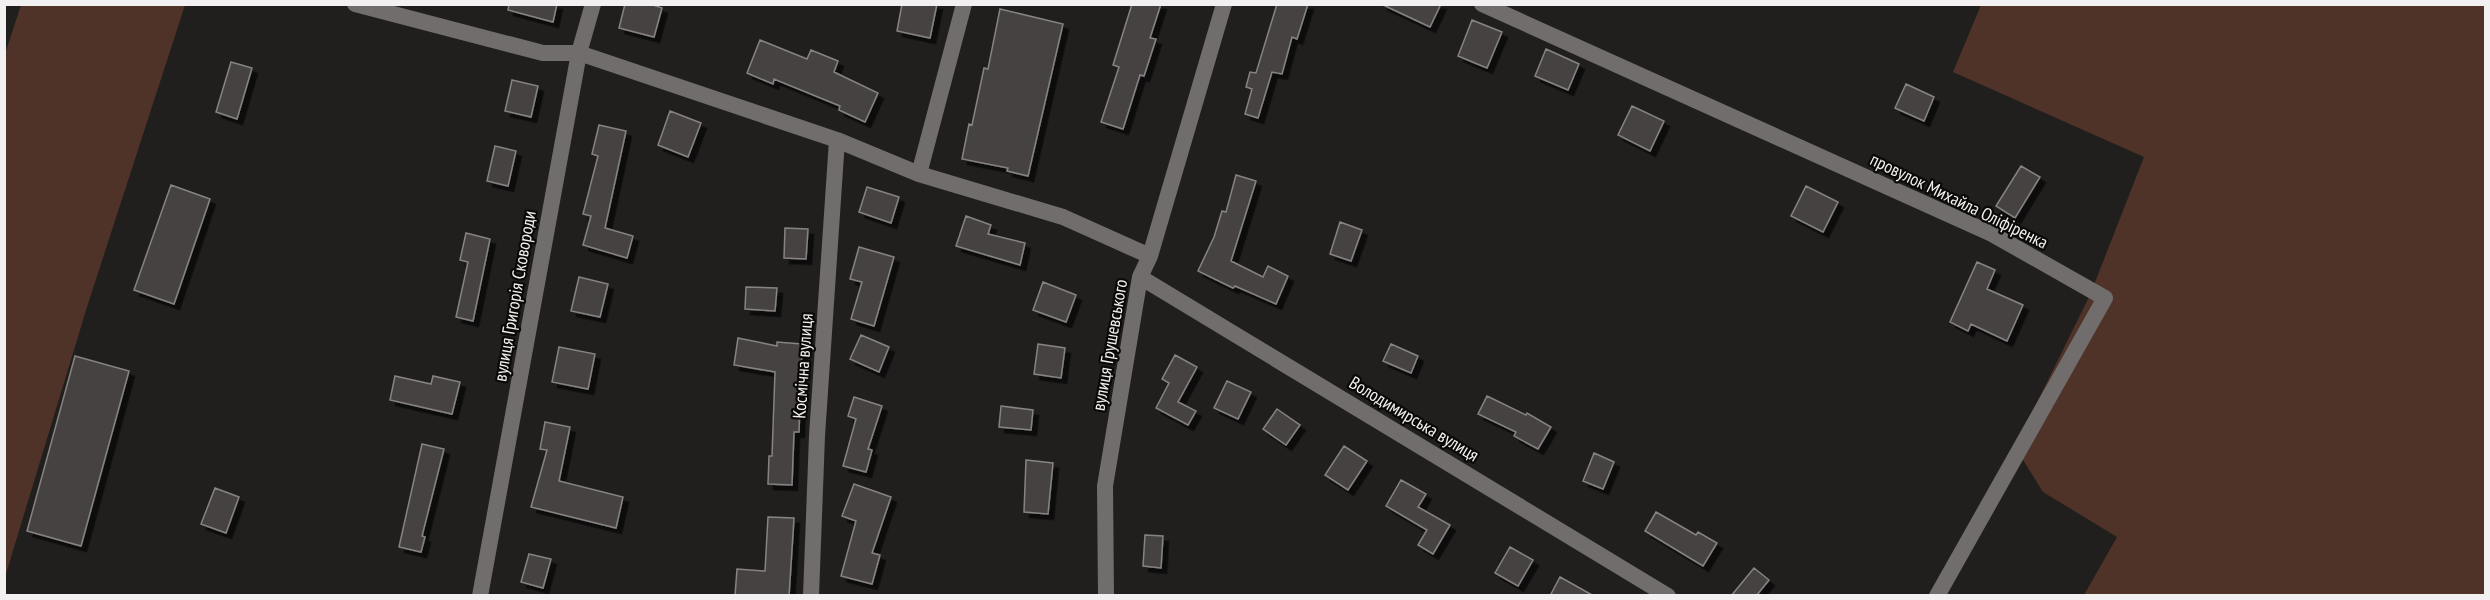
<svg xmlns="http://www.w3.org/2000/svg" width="2490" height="600" font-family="'PT Sans Narrow',sans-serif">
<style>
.green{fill:#4f3328}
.building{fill:#464342;stroke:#868382;stroke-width:1.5;filter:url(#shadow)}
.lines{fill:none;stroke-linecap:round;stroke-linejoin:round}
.street{stroke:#706d6c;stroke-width:16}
.labels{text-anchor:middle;stroke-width:4.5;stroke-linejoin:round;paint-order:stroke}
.street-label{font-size:18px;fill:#f2f0f0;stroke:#0a0908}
</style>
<defs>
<filter id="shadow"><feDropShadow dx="5.5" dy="5.5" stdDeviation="0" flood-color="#0009"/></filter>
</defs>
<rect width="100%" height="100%" fill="#211f1e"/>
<path class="green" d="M 21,5 L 185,5 L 87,307 L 5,577 L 4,57 Z
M 1981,5 L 2485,5 L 2485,595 L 2084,595 L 2117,537 L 2043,492 L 2015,447 L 2090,295 L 2144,157 L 1953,72 Z"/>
<path class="building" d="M 509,4 L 557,4 L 553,22 L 508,10 Z
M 625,4 L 650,4 L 662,8 L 654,37 L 619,28 Z
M 902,4 L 937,4 L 930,38 L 897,31 Z
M 1132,4 L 1161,4 L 1150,38 L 1156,39 L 1144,76 L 1140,75 L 1123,129 L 1101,122 L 1119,67 L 1113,65 Z
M 1277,4 L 1308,4 L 1297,39 L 1292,37 L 1282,74 L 1272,72 L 1258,118 L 1245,114 L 1252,89 L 1246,87 L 1250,72 L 1256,73 Z
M 1381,4 L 1441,4 L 1430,27 Z
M 1000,9 L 1063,24 L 1028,176 L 1007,171 L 1008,168 L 962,159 L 969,124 L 972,125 L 984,68 L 988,69 Z
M 1472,20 L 1502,32 L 1487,68 L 1458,56 Z
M 760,40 L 807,59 L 811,50 L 838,61 L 834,72 L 878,93 L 865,122 L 839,110 L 840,106 L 774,79 L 773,84 L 747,73 Z
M 1546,49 L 1579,64 L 1568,90 L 1535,76 Z
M 231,62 L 252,68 L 237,119 L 216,112 Z
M 512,80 L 538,86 L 531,117 L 505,111 Z
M 1906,84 L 1934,97 L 1924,121 L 1895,108 Z
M 1632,106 L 1664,121 L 1650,151 L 1618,135 Z
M 670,111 L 701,123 L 688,157 L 658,145 Z
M 599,125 L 626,131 L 605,228 L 633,236 L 627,258 L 583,245 L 591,216 L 583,214 L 598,156 L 592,154 Z
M 495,146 L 516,151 L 508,186 L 487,181 Z
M 2021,166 L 2040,177 L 2015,218 L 1996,206 Z
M 1236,175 L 1256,181 L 1231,261 L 1263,277 L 1268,266 L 1288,276 L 1276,304 L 1235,286 L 1233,288 L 1198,271 L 1214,237 L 1222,211 L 1226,212 Z
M 171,185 L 210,199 L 174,304 L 134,290 Z
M 1806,186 L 1838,202 L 1823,232 L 1791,216 Z
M 867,187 L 899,197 L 891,223 L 859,212 Z
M 966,216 L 991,225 L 988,234 L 1025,243 L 1020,265 L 956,246 Z
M 1340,222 L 1362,230 L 1351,261 L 1330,254 Z
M 785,228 L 808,229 L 806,259 L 784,258 Z
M 466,233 L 490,239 L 473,321 L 456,317 L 468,262 L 460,260 Z
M 859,247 L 894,257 L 874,326 L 851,319 L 862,282 L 850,279 Z
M 1977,262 L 1995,270 L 1987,289 L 2023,305 L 2007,341 L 1971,324 L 1968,331 L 1950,322 Z
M 579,277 L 608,284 L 600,317 L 571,311 Z
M 1043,282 L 1076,295 L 1066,322 L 1033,310 Z
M 746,287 L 777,288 L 775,311 L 745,309 Z
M 861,335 L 889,347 L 879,372 L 850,359 Z
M 738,338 L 777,346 L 777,342 L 802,344 L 799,432 L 794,432 L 792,485 L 768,484 L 769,456 L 772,456 L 775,372 L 734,365 Z
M 1038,344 L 1065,348 L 1061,378 L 1034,374 Z
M 1391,344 L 1418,356 L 1411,373 L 1383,361 Z
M 559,347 L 595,354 L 588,389 L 552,382 Z
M 1175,355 L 1197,367 L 1178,402 L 1196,411 L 1188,425 L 1156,408 L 1169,383 L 1162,379 Z
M 75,356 L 129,371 L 81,546 L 27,531 Z
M 395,376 L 431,384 L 433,376 L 460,382 L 452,414 L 390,400 Z
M 1227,381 L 1251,392 L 1238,419 L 1214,408 Z
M 1487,396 L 1526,415 L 1527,413 L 1551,427 L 1538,449 L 1514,436 L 1516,432 L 1478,414 Z
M 854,397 L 882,406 L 868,449 L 872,450 L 866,472 L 843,466 L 856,419 L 848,416 Z
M 1001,406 L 1033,410 L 1031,430 L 999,427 Z
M 1277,409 L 1300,425 L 1286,445 L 1263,429 Z
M 545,422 L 570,427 L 559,481 L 623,497 L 616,528 L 531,507 L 547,450 L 540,449 Z
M 422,444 L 444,449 L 422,536 L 425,537 L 421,552 L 399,547 Z
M 1344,446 L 1367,461 L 1348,490 L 1325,475 Z
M 1594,453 L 1614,462 L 1603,489 L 1583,481 Z
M 1026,460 L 1053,463 L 1048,514 L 1024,512 Z
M 1401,480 L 1426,494 L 1418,507 L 1450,525 L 1433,554 L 1418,545 L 1427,530 L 1386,506 Z
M 854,484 L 891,497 L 872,553 L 880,555 L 872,584 L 841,576 L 856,521 L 842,516 Z
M 215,488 L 239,497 L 226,533 L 201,524 Z
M 1656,512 L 1696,535 L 1698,532 L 1717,543 L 1703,566 L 1645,531 Z
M 768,517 L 794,518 L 789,596 L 735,596 L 737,569 L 765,571 Z
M 1145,535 L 1163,536 L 1161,568 L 1143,566 Z
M 1510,547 L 1533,560 L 1518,586 L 1495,573 Z
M 529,554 L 551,559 L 543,588 L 521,582 Z
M 1754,568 L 1769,580 L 1756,596 L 1731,596 Z
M 1560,577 L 1594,596 L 1550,596 Z"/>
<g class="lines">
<path class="street" d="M 355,4 L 543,53 L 579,53 L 837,140 L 919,174 L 1063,217 L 1150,256
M 1482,4 L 1992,234 L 2105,298 L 1937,596
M 919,174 L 964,4
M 1140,277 L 1668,596
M 480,596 L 579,53 L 593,4
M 811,596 L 817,436 L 837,140
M 1106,596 L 1105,486 L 1140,277 L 1150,256 L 1224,4"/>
</g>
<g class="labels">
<g class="street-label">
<text transform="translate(1959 201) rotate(26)" y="6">провулок Михайла Оліфіренка</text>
<text transform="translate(515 296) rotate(-80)" y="6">вулиця Григорія Сковороди</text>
<text transform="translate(1110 345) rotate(-80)" y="6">вулиця Грушевського</text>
<text transform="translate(803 366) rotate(-86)" y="6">Космічна вулиця</text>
<text transform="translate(1414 419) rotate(31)" y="6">Володимирська вулиця</text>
</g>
</g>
<rect width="2490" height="600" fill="none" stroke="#f2f0f0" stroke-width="12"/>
</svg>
